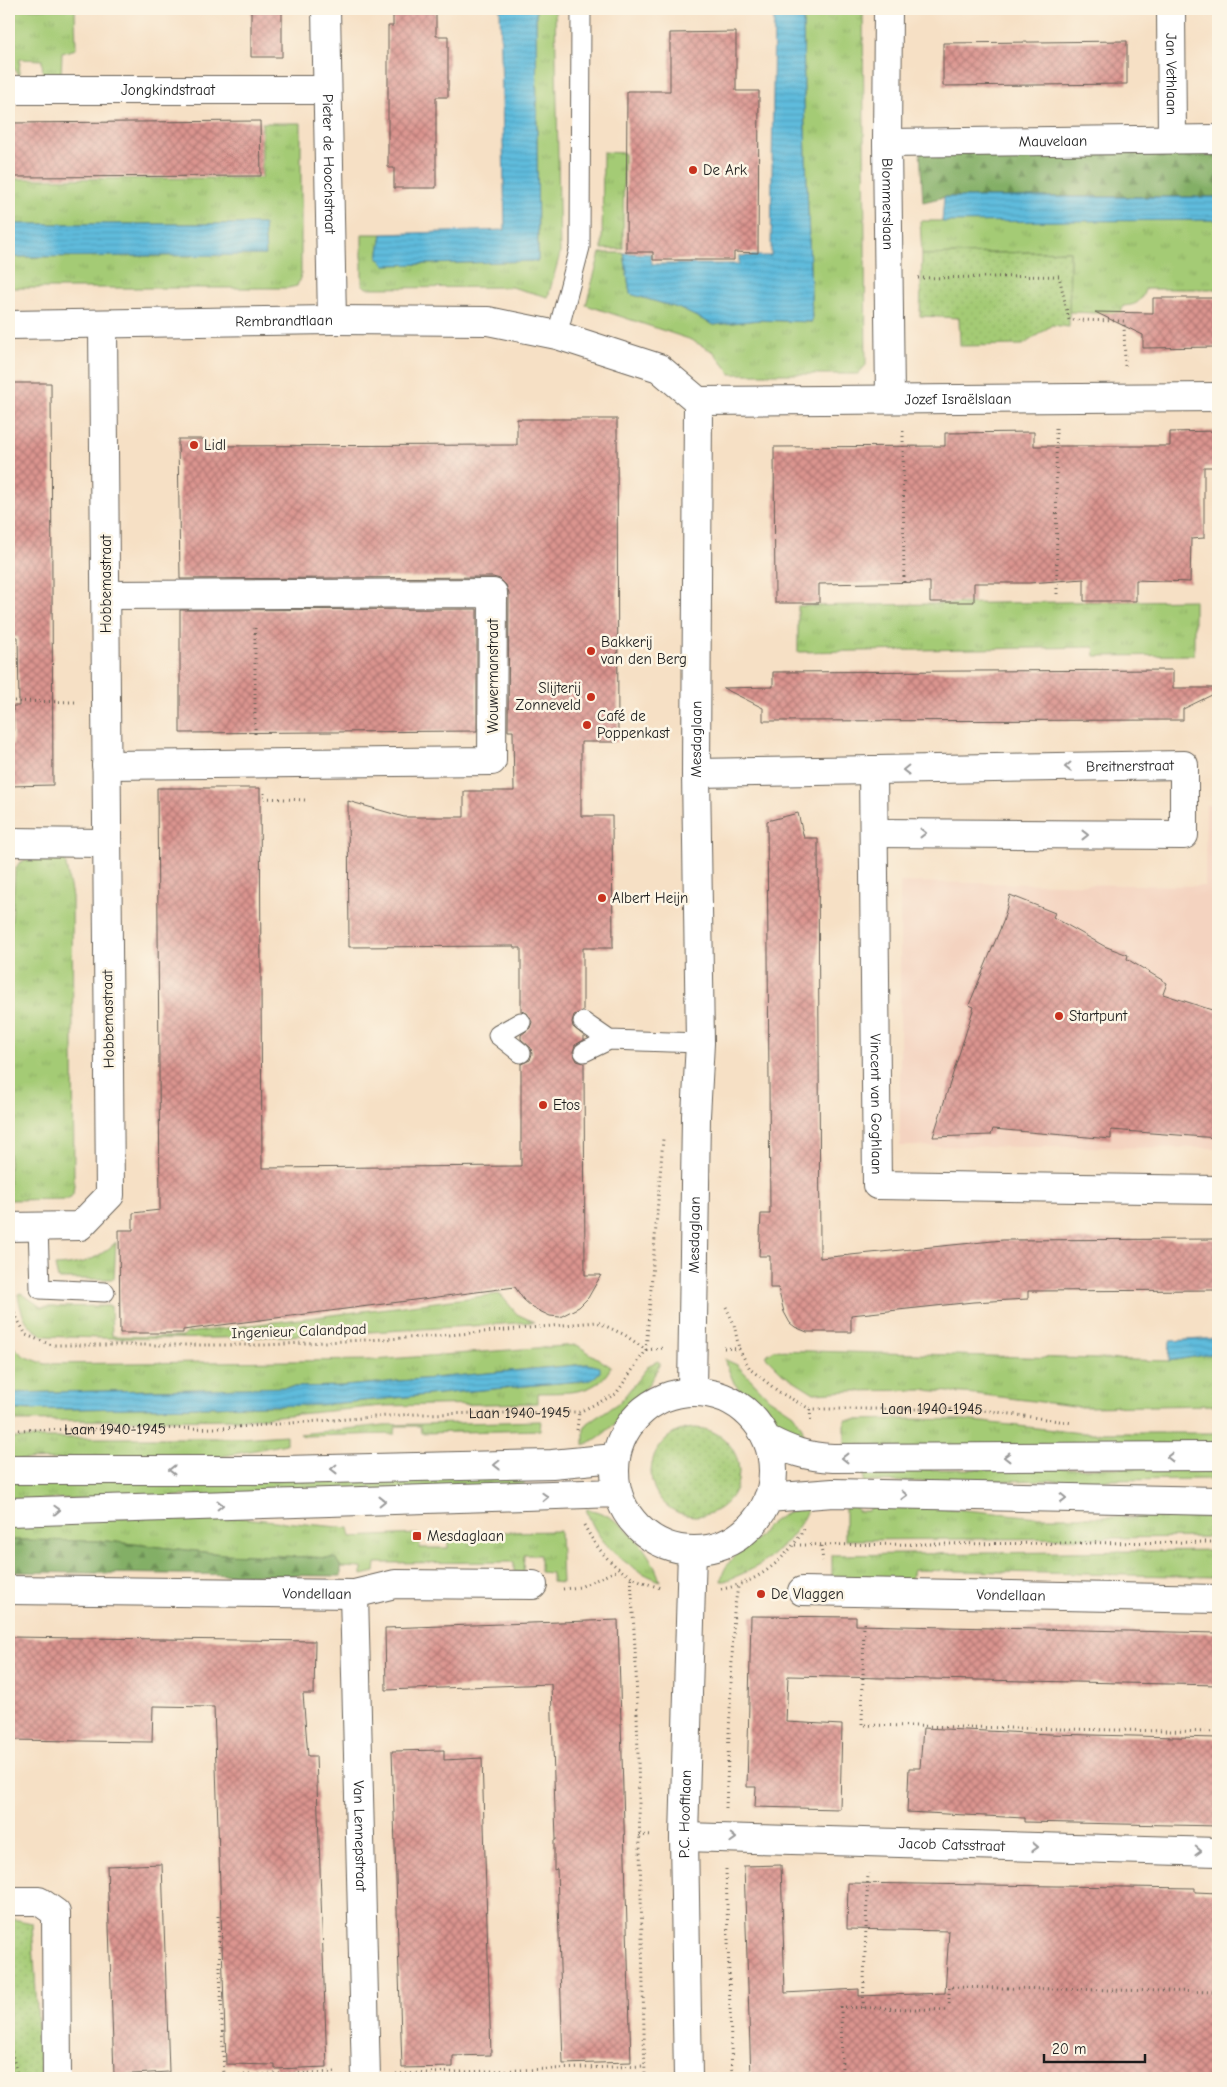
<svg xmlns="http://www.w3.org/2000/svg" width="1227" height="2087" font-family="'Comic Neue',sans-serif">
<style>
.built{fill:#f4d3c0}
.grass{fill:url(#grass-tufts);stroke:#607448}
.forest{fill:url(#forest-firs);stroke:#506641}
.park{fill:url(#park-dots);stroke:#607448}
.water{fill:url(#water-rules);stroke:#3d6c7c}
.building{fill:url(#building-cross-hatch)}
.lines{fill:none;stroke-linecap:round;stroke-linejoin:round}
.service-casing{stroke:#686157;stroke-width:21}
.minor-casing{stroke:#686157;stroke-width:30}
.tertiary-casing{stroke:#686157;stroke-width:30}
.secondary-casing{stroke:#686157;stroke-width:30}
.path{stroke:#686157;stroke-width:3;stroke-dasharray:1 4;stroke-linecap:butt}
.service{stroke:#fff;stroke-width:19}
.minor{stroke:#fff;stroke-width:28}
.tertiary{stroke:#fff;stroke-width:28}
.secondary{stroke:#fff;stroke-width:28}
.oneway{stroke:#999}
.poi-dot{fill:#c8321e;stroke:#fcf5e5;stroke-width:2}
.labels{text-anchor:middle;stroke-width:5;stroke-linejoin:round;paint-order:stroke}
.street-label{font-size:15px;fill:#1c1c1c;stroke:#fcf5e5}
.poi-label{font-size:15px;fill:#1c1c1c;stroke:#fcf5e5;text-anchor:start}
</style>
<defs>
<pattern id="grass-tufts" width="24" height="20" patternUnits="userSpaceOnUse" patternTransform="scale(1.25)"><rect width="24" height="20" fill="#a4cb75"/><path d="M3 7l-1-3M5 7V3M7 7l1-3M15 17l-1-3M17 17v-4M19 17l1-3" fill="none" stroke="#8dae65"/></pattern>
<pattern id="forest-firs" width="22" height="20" patternUnits="userSpaceOnUse" patternTransform="scale(1.25)"><rect width="22" height="20" fill="#83af66"/><path d="M5 1l3.5 6h-7zM16 11l3.5 6h-7z" fill="#6a8e53"/></pattern>
<pattern id="park-dots" width="8" height="8" patternUnits="userSpaceOnUse" patternTransform="scale(1.25)"><rect width="8" height="8" fill="#a4cb75"/><path d="M2 2h.1M6 6h.1" fill="none" stroke="#8dae65" stroke-width="1.8" stroke-linecap="round"/></pattern>
<pattern id="water-rules" width="6" height="5" patternUnits="userSpaceOnUse" patternTransform="scale(1.25)"><rect width="6" height="5" fill="#5ebbdc"/><path d="M0 2.5h6" fill="none" stroke="#51a0bc"/></pattern>
<pattern id="building-cross-hatch" width="8" height="8" patternUnits="userSpaceOnUse" patternTransform="scale(1.25)"><rect width="8" height="8" fill="#db948f"/><path d="M0 0l8 8M0 8l8-8" fill="none" stroke="#b17874"/></pattern>
</defs>
<rect width="100%" height="100%" fill="#fcf5e5"/>
<filter id="ink" filterUnits="userSpaceOnUse"><feTurbulence type="fractalNoise" baseFrequency=".02" numOctaves="2"/><feDisplacementMap in="SourceGraphic" scale="10" xChannelSelector="R" yChannelSelector="G"/><feConvolveMatrix kernelMatrix="1 2 1 2 8 2 1 2 1" color-interpolation-filters="sRGB"/></filter>
<filter id="wash" filterUnits="userSpaceOnUse"><feTurbulence type="fractalNoise" baseFrequency=".0096" numOctaves="4" result="noise"/><feDisplacementMap in="SourceGraphic" scale="20" xChannelSelector="R" yChannelSelector="G"/><feGaussianBlur stdDeviation="1.12" result="paint"/><feColorMatrix in="noise" values="0 0 0 0 0 0 0 0 0 0 0 0 0 0 0 0 0 1.4 0 .05"/><feComposite in="paint" operator="in"/></filter>
<g filter="url(#wash)">
<rect width="100%" height="100%" fill="#f6e0c5"/>
<path class="built" d="M 1206,805 L 1218,805 L 1218,1148 L 900,1146 L 900,882 L 1205,886 Z"/>
<path class="grass" d="M 9,9 L 75,9 L 76,49 L 62,53 L 61,78 L 43,77 L 42,60 L 20,59 L 19,75 L 9,62 Z
M 536,9 L 555,9 L 560,254 L 548,297 L 511,287 L 366,288 L 362,284 L 362,234 L 382,234 L 378,258 L 385,265 L 538,261 Z
M 803,9 L 863,9 L 866,365 L 858,374 L 731,374 L 714,352 L 689,339 L 586,305 L 600,253 L 624,253 L 630,294 L 678,308 L 714,325 L 759,320 L 812,322 L 804,102 Z
M 262,123 L 301,123 L 301,275 L 297,286 L 288,288 L 9,288 L 9,257 L 265,255 L 264,224 L 9,224 L 9,179 L 262,178 Z
M 603,152 L 624,153 L 623,249 L 602,249 Z
M 1218,220 L 1218,289 L 1145,289 C 1141,303 1136,305 1123,306 L 1121,314 L 1069,312 L 1070,251 L 922,255 L 920,221 Z
M 1194,600 L 1194,655 L 1095,656 L 1094,647 L 798,652 L 798,606 Z
M 25,860 L 65,860 L 72,897 L 74,1185 L 73,1194 L 69,1199 L 9,1200 L 9,960 L 15,870 L 19,863 Z
M 116,1242 L 114,1279 L 58,1279 L 55,1266 C 81,1265 97,1260 116,1242 Z
M 21,1293 L 41,1307 L 111,1306 L 112,1336 L 183,1337 L 187,1333 L 500,1294 L 517,1314 L 534,1322 C 372,1332 208,1344 45,1336 C 26,1328 21,1314 18,1294 Z
M 9,1343 L 24,1356 L 45,1364 L 374,1360 L 577,1345 L 611,1367 C 596,1396 567,1392 538,1393 L 538,1403 L 382,1406 L 246,1419 L 9,1421 L 9,1410 L 318,1405 L 591,1380 L 600,1372 L 588,1364 L 345,1386 L 9,1393 Z
M 774,1350 L 1169,1361 L 1218,1353 L 1218,1405 L 1082,1407 L 976,1394 L 923,1390 L 849,1391 L 814,1393 L 782,1373 L 765,1356 Z
M 724,1359 L 737,1365 L 769,1398 L 793,1414 L 802,1427 L 806,1444 L 783,1434 L 761,1409 L 742,1393 L 734,1383 Z
M 658,1361 L 660,1363 C 652,1383 640,1395 626,1411 C 613,1426 603,1437 584,1445 L 584,1429 L 588,1423 L 621,1401 L 649,1365 Z
M 907,1419 L 965,1420 L 1081,1433 L 1218,1433 L 1218,1447 L 845,1450 L 845,1420 Z
M 541,1421 L 540,1430 L 421,1433 L 420,1426 L 396,1426 L 395,1434 L 304,1436 L 300,1434 L 384,1425 Z
M 286,1435 L 286,1444 L 219,1457 L 9,1460 L 9,1438 L 241,1438 Z
M 1218,1467 L 1218,1479 L 864,1482 L 864,1470 Z
M 524,1474 L 524,1488 L 9,1500 L 9,1481 Z
M 845,1505 L 856,1505 L 857,1511 L 868,1511 L 873,1505 L 933,1507 L 1038,1517 L 1218,1517 L 1218,1537 L 845,1540 Z
M 808,1506 C 802,1528 780,1551 761,1564 C 750,1571 737,1576 725,1581 L 721,1581 C 724,1561 741,1551 755,1540 C 761,1535 764,1530 769,1525 C 780,1515 793,1510 808,1506 Z
M 586,1509 C 620,1513 651,1550 660,1581 C 627,1568 597,1544 586,1509 Z
M 210,1515 L 349,1528 L 351,1537 L 419,1534 L 420,1548 L 448,1548 L 448,1533 L 560,1531 L 562,1583 L 552,1582 L 552,1573 L 540,1572 L 540,1555 L 524,1555 L 523,1573 L 514,1572 L 514,1562 L 376,1563 L 375,1572 L 362,1575 L 362,1568 L 341,1567 L 335,1558 L 222,1554 L 107,1541 L 9,1540 L 9,1520 Z
M 1218,1550 L 1218,1577 L 913,1570 L 911,1579 L 832,1578 L 832,1555 Z"/>
<path class="forest" d="M 1218,145 L 1218,197 L 944,197 L 923,202 L 920,150 Z
M 9,1540 L 107,1541 L 222,1554 L 335,1558 L 341,1567 L 341,1576 L 9,1572 Z"/>
<path class="park" d="M 1070,251 L 1069,327 L 1052,325 L 1023,345 L 960,346 L 959,318 L 920,316 L 922,255 Z
M651 1472a44 44 0 1 1 88 0a44 44 0 1 1-88 0Z
M 9,1918 L 32,1923 L 41,2078 L 9,2078 Z"/>
<path class="water" d="M 500,9 L 536,9 L 538,261 L 385,265 L 378,258 L 382,234 L 505,230 Z
M 774,9 L 803,9 L 804,102 L 812,322 L 759,320 L 714,325 L 678,308 L 630,294 L 624,253 L 651,254 L 652,264 L 739,264 L 739,256 L 771,256 Z
M 944,197 L 1218,197 L 1218,220 L 942,222 Z
M 9,224 L 264,224 L 266,255 L 9,257 Z
M 1218,1338 L 1218,1353 L 1169,1361 L 1170,1341 Z
M 588,1364 L 600,1367 L 600,1372 L 591,1380 L 318,1405 L 9,1410 L 9,1393 L 345,1386 Z"/>
<g id="blocks">
<path class="building" d="M 251,9 L 282,9 L 282,57 L 251,57 Z
M 393,9 L 436,9 L 436,36 L 448,36 L 448,97 L 436,97 L 436,188 L 394,188 L 394,168 L 388,168 L 388,26 L 393,26 Z
M 736,32 L 736,91 L 759,91 L 758,253 L 734,252 L 734,260 L 653,260 L 653,252 L 626,252 L 627,91 L 670,91 L 670,33 Z
M 1127,41 L 1127,84 L 943,86 L 943,43 Z
M 260,121 L 261,176 L 9,177 L 9,123 Z
M 1153,298 L 1218,298 L 1218,347 L 1143,348 L 1143,335 L 1095,312 L 1153,313 Z
M 9,383 L 51,383 L 53,785 L 9,786 L 9,744 L 13,744 L 13,706 L 19,706 L 18,637 L 9,637 Z
M 517,419 L 617,419 L 618,742 L 581,742 L 581,816 L 612,816 L 613,948 L 583,948 L 583,1011 L 574,1015 L 572,1022 L 573,1027 L 584,1036 L 584,1040 L 575,1045 L 573,1052 L 577,1061 L 584,1063 L 585,1275 L 601,1275 L 588,1298 L 579,1307 L 560,1317 L 550,1316 L 533,1308 L 523,1299 L 515,1287 L 183,1330 L 183,1333 L 120,1333 L 119,1230 L 133,1230 L 133,1213 L 160,1210 L 157,788 L 260,788 L 262,1168 L 521,1166 L 521,1064 L 530,1060 L 532,1054 L 531,1048 L 521,1039 L 521,1035 L 530,1028 L 532,1022 L 527,1013 L 521,1011 L 521,948 L 514,948 L 514,946 L 349,947 L 348,801 L 404,817 L 464,817 L 464,791 L 514,791 L 513,731 L 508,731 L 509,593 L 506,585 L 500,579 L 493,577 L 180,579 L 178,439 L 204,439 L 204,446 L 517,445 Z
M 1218,431 L 1218,467 L 1204,467 L 1204,538 L 1191,539 L 1190,582 L 1136,580 L 1136,601 L 1084,601 L 1084,579 L 1029,583 L 974,583 L 974,602 L 930,602 L 930,582 L 819,584 L 819,603 L 775,603 L 774,447 L 945,446 L 945,433 L 1034,432 L 1034,446 L 1170,446 L 1170,432 Z
M 477,609 L 477,731 L 180,733 L 180,610 Z
M 1173,670 L 1173,688 L 1218,688 L 1218,692 L 1183,709 L 1183,720 L 763,721 L 763,708 L 723,688 L 773,687 L 773,672 Z
M 798,813 L 804,838 L 818,838 L 820,1258 L 1003,1240 L 1218,1239 L 1218,1290 L 1028,1291 L 1028,1299 L 973,1302 L 851,1315 L 851,1332 L 807,1332 L 795,1327 L 790,1323 L 784,1312 L 778,1288 L 770,1288 L 770,1256 L 759,1256 L 761,1214 L 770,1214 L 767,821 Z
M 1010,895 L 1055,913 L 1053,917 L 1104,946 L 1128,955 L 1127,959 L 1167,983 L 1163,994 L 1218,1012 L 1218,1138 L 1111,1130 L 1111,1139 L 993,1129 L 991,1135 L 933,1137 L 974,1007 L 969,1005 L 1003,922 Z
M 751,1616 L 856,1617 L 856,1625 L 1218,1633 L 1218,1685 L 788,1676 L 786,1722 L 842,1725 L 840,1809 L 755,1807 L 756,1787 L 747,1787 Z
M 618,1620 L 631,2062 L 563,2064 L 557,1869 L 554,1870 L 554,1840 L 556,1840 L 551,1684 L 386,1690 L 385,1628 Z
M 9,1637 L 315,1641 L 314,1694 L 303,1694 L 308,1756 L 316,1756 L 327,2067 L 275,2069 L 275,2065 L 226,2064 L 214,1707 L 153,1706 L 152,1742 L 9,1740 Z
M 923,1728 L 1049,1734 L 1218,1738 L 1218,1826 L 1024,1822 L 1024,1818 L 907,1812 L 909,1768 L 920,1768 Z
M 444,1750 L 444,1760 L 482,1758 L 491,2055 L 453,2056 L 453,2067 L 402,2068 L 392,1751 Z
M 162,1864 L 169,2072 L 114,2075 L 107,1866 Z
M 781,1865 L 785,1993 L 859,1989 L 859,1996 L 945,1993 L 949,1931 L 847,1929 L 848,1883 L 1195,1888 L 1195,1892 L 1218,1893 L 1218,2078 L 751,2078 L 744,1866 Z"/>
</g>
</g>
<g filter="url(#ink)">
<use href="#blocks" fill-opacity="0" stroke="#686157" stroke-width="1"/>
<g class="lines">
<defs>
<path id="service" d="M 557,335 L 580,247 L 581,9
M 521,1022 L 498,1035 L 521,1053
M 583,1022 L 609,1040 L 584,1052
M 609,1040 L 700,1043
M 38,1227 L 40,1289 L 105,1292"/>
<g id="minor">
<path id="s3" d="M 326,9 L 332,320"/>
<path id="s4" d="M 888,9 L 887,143 L 890,398"/>
<path id="s5" d="M 1171,9 L 1172,139"/>
<path id="s6" d="M 9,90 L 327,90"/>
<path id="s7" d="M 887,143 L 1218,139"/>
<path id="s8" d="M 9,325 L 332,320 L 488,321 L 557,335 L 659,368 L 698,401"/>
<path id="s9" d="M 698,401 L 1218,397"/>
<path d="M 106,595 L 493,593 L 492,761 L 106,765"/>
<path id="s10" d="M 873,770 L 877,1185 L 1218,1190"/>
<path id="s11" d="M 696,773 L 1184,765 L 1184,835 L 874,833"/>
<path d="M 9,842 L 106,843"/>
<path d="M 9,1227 L 80,1226 L 110,1195 L 103,325"/>
<path id="s12" d="M 692,1391 L 696,1116 L 700,1043 L 696,773 L 698,401"/>
<path id="s13" d="M 9,1590 L 354,1594 L 395,1584 L 533,1585"/>
<path id="s14" d="M 802,1591 L 1218,1599"/>
<path id="s15" d="M 354,1594 L 366,2078"/>
<path id="s16" d="M 684,1837 L 1218,1852"/>
<path d="M 9,1901 L 39,1901 L 56,1913 L 57,2078"/>
</g>
<g id="tertiary">
<path id="s17" d="M 688,2078 L 684,1837 L 692,1550"/>
</g>
<path id="secondary" d="M615 1471a79 79 0 1 1 158 0a79 79 0 1 1-158 0Z
M 767,1439 C 790,1451 807,1457 833,1458 L 1218,1456
M 9,1470 L 284,1470 L 552,1464 L 615,1458
M 768,1498 L 833,1493 L 1218,1501
M 9,1512 L 618,1493"/>
</defs>
<use href="#service" class="service-casing"/>
<use href="#minor" class="minor-casing"/>
<use href="#tertiary" class="tertiary-casing"/>
<use href="#secondary" class="secondary-casing"/>
<g class="path">
<path d="M 918,278 L 1059,276 L 1069,320 L 1124,321 L 1125,366"/>
<path d="M 1056,428 L 1057,595"/>
<path d="M 903,431 L 904,584"/>
<path d="M 9,701 L 76,702"/>
<path d="M 255,734 L 255,625"/>
<path d="M 264,793 L 264,798 L 306,800"/>
<path d="M 9,1259 L 12,1309 L 26,1335 L 52,1345 L 263,1345 L 426,1337 L 597,1322 L 625,1335 L 646,1350 L 663,1139"/>
<path d="M 726,1307 L 734,1324 L 739,1349"/>
<path id="s1" d="M 724,1348 L 739,1349 L 750,1369 L 779,1392 L 810,1409 L 976,1409 L 1073,1423"/>
<path d="M 810,1409 L 811,1423"/>
<path id="s2" d="M 9,1430 L 223,1428 L 416,1414 L 579,1412 L 616,1394 L 646,1350 L 663,1348"/>
<path d="M 577,1430 L 579,1412"/>
<path d="M 584,1525 C 603,1560 622,1577 661,1588"/>
<path d="M 795,1545 L 1218,1542"/>
<path d="M 821,1546 L 823,1561"/>
<path d="M 631,1578 L 636,1666 L 645,2078"/>
<path d="M 563,1589 L 580,1587 L 618,1570"/>
<path d="M 721,1589 C 757,1584 788,1558 805,1527"/>
<path d="M 864,1623 L 862,1725 L 1218,1732"/>
<path d="M 726,1808 L 734,1611 L 738,1587"/>
<path d="M 639,1835 L 653,1836"/>
<path d="M 726,1869 L 732,2078"/>
<path d="M 218,1916 L 224,2076"/>
<path d="M 863,2008 L 868,1873"/>
<path d="M 9,2042 L 18,2078"/>
<path d="M 396,2074 L 645,2066"/>
<path d="M 159,2078 L 336,2072"/>
<path d="M 842,2078 L 841,2007 L 949,2010 L 949,1987 L 1218,1992"/>
</g>
<use href="#service" class="service"/>
<use href="#minor" class="minor"/>
<use href="#tertiary" class="tertiary"/>
<use href="#secondary" class="secondary"/>
</g>
<defs><path id="oneway-chevron" d="M-2-3.5L2.5 0L-2 3.5" fill="none" stroke-width="1.6" stroke-linecap="round" stroke-linejoin="round" transform="scale(1.25)"/></defs>
<g class="oneway">
<use href="#oneway-chevron" transform="translate(1068 767) rotate(179)"/>
<use href="#oneway-chevron" transform="translate(906 770) rotate(179)"/>
<use href="#oneway-chevron" transform="translate(923 833)"/>
<use href="#oneway-chevron" transform="translate(1085 835)"/>
<use href="#oneway-chevron" transform="translate(1007 1457) rotate(180)"/>
<use href="#oneway-chevron" transform="translate(1170 1457) rotate(180)"/>
<use href="#oneway-chevron" transform="translate(845 1458) rotate(180)"/>
<use href="#oneway-chevron" transform="translate(497 1465) rotate(179)"/>
<use href="#oneway-chevron" transform="translate(334 1469) rotate(179)"/>
<use href="#oneway-chevron" transform="translate(172 1470) rotate(180)"/>
<use href="#oneway-chevron" transform="translate(904 1495) rotate(2)"/>
<use href="#oneway-chevron" transform="translate(545 1497) rotate(-2)"/>
<use href="#oneway-chevron" transform="translate(1063 1498) rotate(1)"/>
<use href="#oneway-chevron" transform="translate(382 1501) rotate(-1)"/>
<use href="#oneway-chevron" transform="translate(220 1505) rotate(-1)"/>
<use href="#oneway-chevron" transform="translate(57 1510) rotate(-2)"/>
<use href="#oneway-chevron" transform="translate(733 1838) rotate(2)"/>
<use href="#oneway-chevron" transform="translate(1035 1847) rotate(2)"/>
<use href="#oneway-chevron" transform="translate(1198 1851) rotate(2)"/>
</g>
</g>
<g class="poi-dot">
<circle cx="693" cy="170" r="5"/>
<circle cx="194" cy="445" r="5"/>
<circle cx="591" cy="651" r="5"/>
<circle cx="591" cy="697" r="5"/>
<circle cx="587" cy="725" r="5"/>
<circle cx="602" cy="898" r="5"/>
<circle cx="1059" cy="1016" r="5"/>
<circle cx="543" cy="1105" r="5"/>
<rect x="412" y="1531" width="10" height="10" rx="2.5"/>
<circle cx="761" cy="1594" r="5"/>
</g>
<g class="labels">
<g class="street-label">
<text dy="5" stroke="none"><textPath href="#s5" startOffset="65">Jan Vethlaan</textPath></text>
<text dy="5" stroke="none"><textPath href="#s6" startOffset="159">Jongkindstraat</textPath></text>
<text dy="5" stroke="none"><textPath href="#s7" startOffset="166">Mauvelaan</textPath></text>
<text dy="5" stroke="none"><textPath href="#s3" startOffset="155">Pieter de Hoochstraat</textPath></text>
<text dy="5" stroke="none"><textPath href="#s4" startOffset="195">Blommerslaan</textPath></text>
<text dy="5" stroke="none"><textPath href="#s8" startOffset="275">Rembrandtlaan</textPath></text>
<text dy="5" stroke="none"><textPath href="#s9" startOffset="260">Jozef Israëlslaan</textPath></text>
<text transform="translate(106 584) rotate(-90)" y="5">Hobbemastraat</text>
<text transform="translate(493 676) rotate(-90)" y="5">Wouwermanstraat</text>
<text dy="5" stroke="none"><textPath href="#s12" startOffset="652">Mesdaglaan</textPath></text>
<text dy="5" stroke="none"><textPath href="#s11" startOffset="434">Breitnerstraat</textPath></text>
<text transform="translate(108 1019) rotate(-91)" y="5">Hobbemastraat</text>
<text dy="5" stroke="none"><textPath href="#s10" startOffset="334">Vincent van Goghlaan</textPath></text>
<text dy="5" stroke="none"><textPath href="#s12" startOffset="156">Mesdaglaan</textPath></text>
<text transform="translate(299 1331) rotate(-2)" y="5">Ingenieur Calandpad</text>
<text dy="5" stroke="none"><textPath href="#s1" startOffset="232">Laan 1940-1945</textPath></text>
<text dy="5" stroke="none"><textPath href="#s2" startOffset="511">Laan 1940-1945</textPath></text>
<text dy="5" stroke="none"><textPath href="#s2" startOffset="106">Laan 1940-1945</textPath></text>
<text dy="5" stroke="none"><textPath href="#s13" startOffset="308">Vondellaan</textPath></text>
<text dy="5" stroke="none"><textPath href="#s14" startOffset="209">Vondellaan</textPath></text>
<text dy="5" stroke="none"><textPath href="#s17" startOffset="264">P.C. Hooftlaan</textPath></text>
<text dy="5" stroke="none"><textPath href="#s15" startOffset="242">Van Lennepstraat</textPath></text>
<text dy="5" stroke="none"><textPath href="#s16" startOffset="268">Jacob Catsstraat</textPath></text>
</g>
<g class="poi-label">
<text x="703" y="175">De Ark</text>
<text x="204" y="450">Lidl</text>
<text x="601" y="647">Bakkerij<tspan x="601" dy="17">van den Berg</tspan></text>
<text x="581" y="693" text-anchor="end">Slijterij<tspan x="581" dy="17">Zonneveld</tspan></text>
<text x="597" y="721">Café de<tspan x="597" dy="17">Poppenkast</tspan></text>
<text x="612" y="903">Albert Heijn</text>
<text x="1069" y="1021">Startpunt</text>
<text x="553" y="1110">Etos</text>
<text x="427" y="1541">Mesdaglaan</text>
<text x="771" y="1599">De Vlaggen</text>
</g>
</g>
<rect width="1227" height="2087" fill="none" stroke="#fcf5e5" stroke-width="30"/>
<path d="M1044 2054v8h101v-8" fill="none" stroke="#1c1c1c" stroke-width="2.5"/>
<text x="1052" y="2054" font-size="15" fill="#1c1c1c" stroke="#fcf5e5" stroke-width="4" paint-order="stroke">20 m</text>
</svg>
